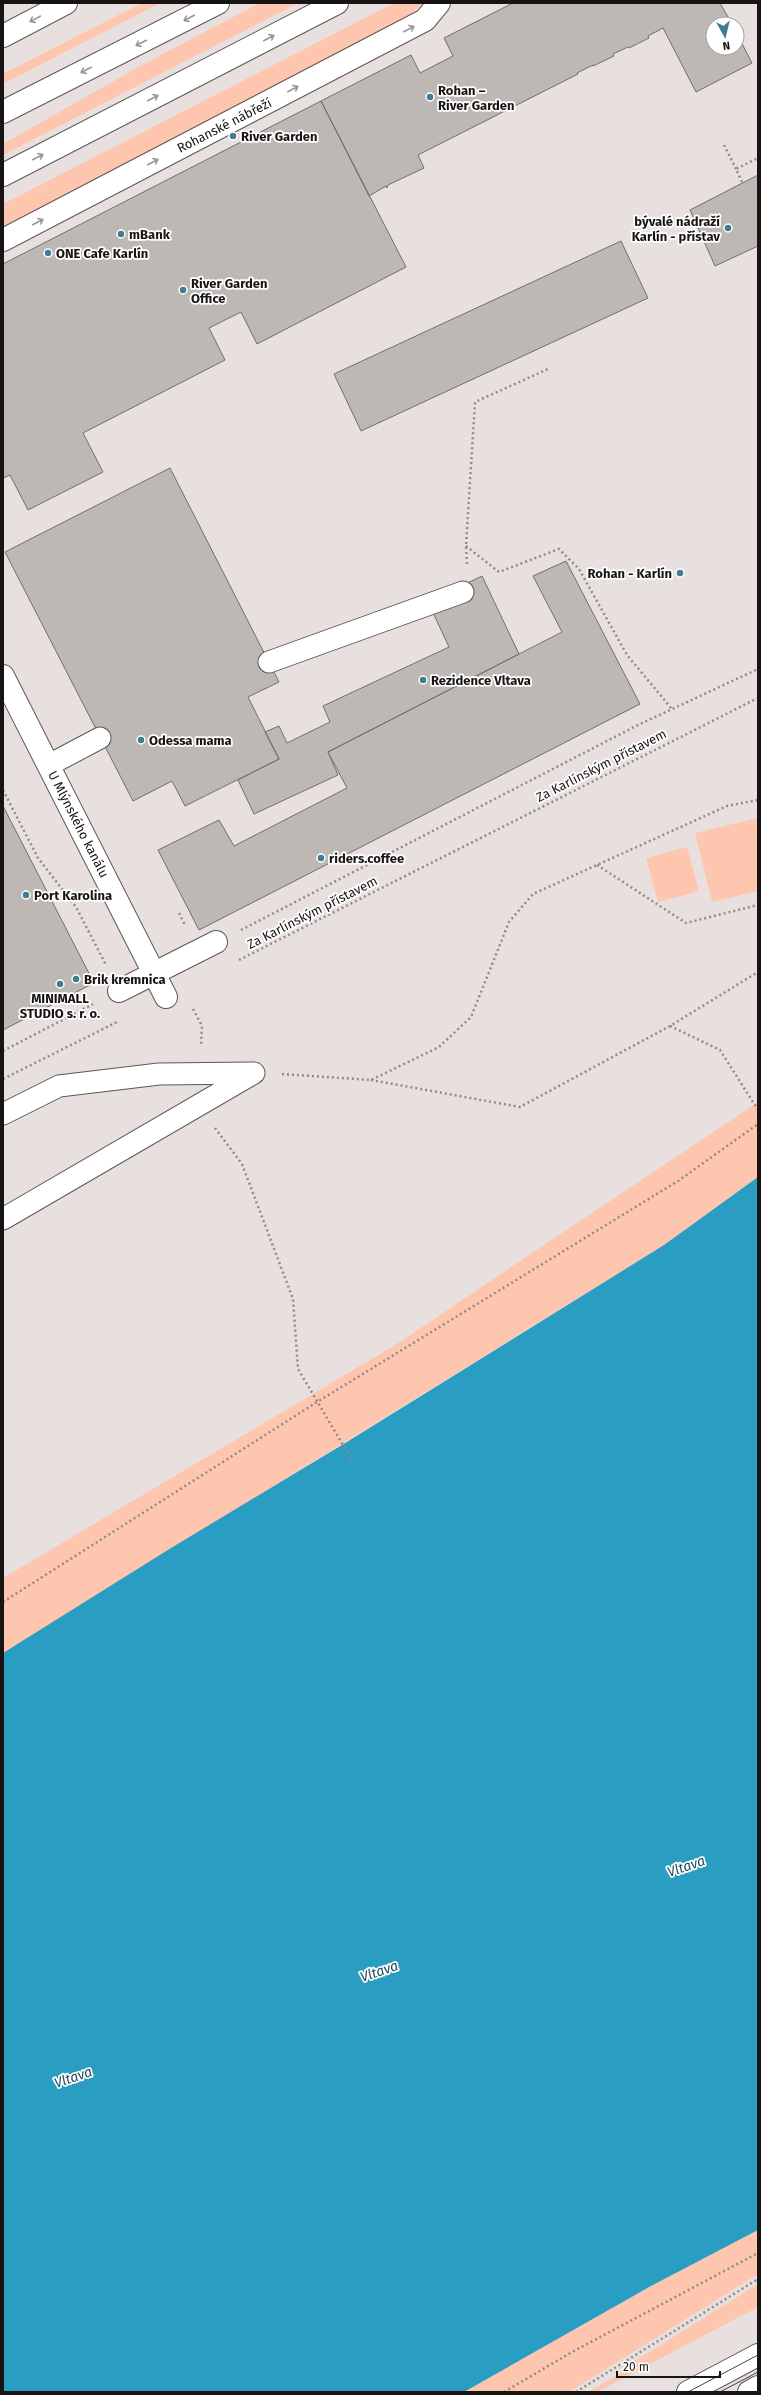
<svg xmlns="http://www.w3.org/2000/svg" width="761" height="2395" font-family="'Fira Sans',sans-serif">
<style>
.green{fill:#fec6ae}
.water{fill:#299dc2}
.building{fill:#beb8b5;stroke:#736e6b}
.lines{fill:none;stroke-linecap:round;stroke-linejoin:round}
.lane-casing{stroke:#5d5755;stroke-width:23}
.street-casing{stroke:#5d5755;stroke-width:24}
.secondary-casing{stroke:#5d5755;stroke-width:24}
.path{stroke:#908a89;stroke-width:2.5;stroke-dasharray:2 3;stroke-linecap:butt}
.lane{stroke:#fff;stroke-width:21}
.street{stroke:#fff;stroke-width:22}
.secondary{stroke:#fff;stroke-width:22}
.tram{stroke:#464241;stroke-width:1}
.oneway{stroke:#979595}
.poi-dot{fill:#407d93;stroke:#fff;stroke-width:1.5}
.labels{text-anchor:middle;stroke-width:3.5;stroke-linejoin:round;paint-order:stroke}
.poi-label{font-size:13px;font-weight:bold;fill:#171413;stroke:#fff;text-anchor:start}
.street-label{font-size:13px;fill:#171413;stroke:#fff}
.water-label{font-size:14px;font-style:italic;fill:#204e5e;stroke:#fff}
</style>
<rect width="100%" height="100%" fill="#e7e0de"/>
<path class="green" d="M 142,3 L 160,3 L 3,84 L 3,74 Z
M 260,3 L 298,3 L 3,155 L 3,144 L 142,65 Z
M 394,3 L 423,3 L 396,26 L 3,226 L 3,204 Z
M 758,818 L 758,891 L 712,902 L 695,833 Z
M 687,847 L 699,891 L 658,902 L 646,858 Z
M 758,1102 L 758,1177 L 664,1245 L 3,1653 L 3,1578 L 392,1347 Z
M 758,2230 L 758,2274 L 569,2392 L 464,2392 L 651,2286 Z
M 758,2284 L 758,2307 L 597,2392 L 588,2392 L 637,2364 L 635,2361 Z"/>
<path class="water" d="M 758,1177 L 758,2230 L 651,2286 L 464,2392 L 3,2392 L 3,1653 L 171,1548 L 342,1445 L 664,1245 Z"/>
<path class="building" d="M 513,3 L 720,3 L 732,24 L 713,24 L 713,48 L 737,48 L 737,34 L 752,63 L 696,92 L 663,28 L 648,36 L 649,38 L 629,48 L 628,47 L 613,54 L 614,56 L 593,66 L 593,65 L 577,73 L 578,74 L 418,155 L 424,168 L 388,185 L 387,188 L 386,186 L 369,196 L 321,101 L 411,55 L 420,73 L 453,56 L 444,38 Z
M 321,101 L 406,267 L 257,344 L 241,312 L 209,328 L 225,360 L 83,433 L 103,472 L 28,510 L 10,475 L 3,478 L 3,264 Z
M 758,175 L 758,246 L 715,266 L 690,210 Z
M 621,241 L 648,298 L 361,431 L 334,374 Z
M 170,468 L 279,682 L 248,697 L 279,759 L 185,806 L 172,781 L 133,801 L 5,552 Z
M 566,561 L 640,704 L 199,930 L 158,850 L 219,820 L 234,846 L 347,788 L 328,752 L 562,632 L 533,576 Z
M 482,576 L 519,654 L 328,752 L 338,775 L 254,814 L 238,780 L 279,759 L 265,732 L 279,726 L 287,743 L 330,722 L 323,706 L 449,647 L 428,602 Z
M 3,806 L 94,983 L 3,1030 Z"/>
<g class="lines">
<defs>
<path id="lane" d="M 269,662 L 463,592
M 49,765 L 100,738
M 3,1114 L 59,1086 L 159,1074 L 253,1073
M 3,1219 L 254,1073"/>
<path id="street" d="M 3,36 L 66,3
M 3,240 L 425,20 L 439,3
M 3,676 L 166,997
M 119,991 L 216,942"/>
<path id="secondary" d="M 3,112 L 218,3
M 3,175 L 337,3
M 688,2392 L 758,2355
M 749,2392 L 758,2387"/>
</defs>
<use href="#lane" class="lane-casing"/>
<use href="#street" class="street-casing"/>
<use href="#secondary" class="secondary-casing"/>
<path class="path" d="M 724,145 L 736,169
M 742,182 L 736,169 L 758,158
M 466,546 L 499,572 L 559,549 L 579,569 L 627,655 L 672,709
M 467,564 L 466,546 L 475,402 L 548,369
M 3,790 L 38,858 L 76,907 L 106,965
M 597,865 L 686,923 L 758,905
M 179,913 L 185,925
M 241,930 L 638,725 L 758,669
M 239,960 L 758,698
M 193,1009 L 202,1026 L 201,1046
M 670,1026 L 720,1050 L 758,1110
M 3,1051 L 93,1004
M 282,1074 L 371,1080 L 439,1047 L 471,1017 L 509,922 L 533,894 L 727,806 L 758,800
M 3,1079 L 119,1021
M 371,1080 L 520,1107 L 670,1026 L 758,972
M 215,1128 L 242,1164 L 293,1299 L 298,1369 L 353,1462
M 3,1602 L 317,1402 L 678,1181 L 758,1124
M 504,2392 L 572,2352 L 758,2253
M 576,2392 L 758,2279"/>
<use href="#lane" class="lane"/>
<use href="#street" class="street"/>
<use href="#secondary" class="secondary"/>
<path class="tram" d="M 688,2392 L 758,2355
M 720,2392 L 758,2372"/>
</g>
<defs><path id="oneway-shaft" d="M-6 0H5M1.5-3L5.5 0L1.5 3" fill="none" stroke-width="1.6" stroke-linecap="round" stroke-linejoin="round"/></defs>
<g class="oneway">
<use href="#oneway-shaft" transform="translate(189 18) rotate(153)"/>
<use href="#oneway-shaft" transform="translate(35 19) rotate(152)"/>
<use href="#oneway-shaft" transform="translate(409 29) rotate(-27)"/>
<use href="#oneway-shaft" transform="translate(269 38) rotate(-27)"/>
<use href="#oneway-shaft" transform="translate(141 43) rotate(153)"/>
<use href="#oneway-shaft" transform="translate(86 70) rotate(153)"/>
<use href="#oneway-shaft" transform="translate(293 89) rotate(-27)"/>
<use href="#oneway-shaft" transform="translate(153 98) rotate(-27)"/>
<use href="#oneway-shaft" transform="translate(38 157) rotate(-27)"/>
<use href="#oneway-shaft" transform="translate(153 162) rotate(-27)"/>
<use href="#oneway-shaft" transform="translate(38 222) rotate(-27)"/>
</g>
<g class="poi-dot">
<circle cx="430" cy="97" r="4"/>
<circle cx="233" cy="136" r="4"/>
<circle cx="728" cy="228" r="4"/>
<circle cx="121" cy="234" r="4"/>
<circle cx="48" cy="253" r="4"/>
<circle cx="183" cy="290" r="4"/>
<circle cx="680" cy="573" r="4"/>
<circle cx="423" cy="680" r="4"/>
<circle cx="141" cy="740" r="4"/>
<circle cx="321" cy="858" r="4"/>
<circle cx="26" cy="895" r="4"/>
<circle cx="76" cy="979" r="4"/>
<circle cx="60" cy="984" r="4"/>
</g>
<g class="labels">
<g class="poi-label">
<text x="438" y="95">Rohan –<tspan x="438" dy="15">River Garden</tspan></text>
<text x="241" y="141">River Garden</text>
<text x="720" y="226" text-anchor="end">bývalé nádraží<tspan x="720" dy="15">Karlín - přístav</tspan></text>
<text x="129" y="239">mBank</text>
<text x="56" y="258">ONE Cafe Karlín</text>
<text x="191" y="288">River Garden<tspan x="191" dy="15">Office</tspan></text>
<text x="672" y="578" text-anchor="end">Rohan - Karlín</text>
<text x="431" y="685">Rezidence Vltava</text>
<text x="149" y="745">Odessa mama</text>
<text x="329" y="863">riders.coffee</text>
<text x="34" y="900">Port Karolina</text>
<text x="84" y="984">Brik kremnica</text>
<text x="60" y="1003" text-anchor="middle">MINIMALL<tspan x="60" dy="15">STUDIO s. r. o.</tspan></text>
</g>
<g class="street-label">
<text transform="translate(224 125) rotate(-27)" y="5">Rohanské nábřeží</text>
<text transform="translate(601 765) rotate(-27)" y="5">Za Karlínským přístavem</text>
<text transform="translate(79 824) rotate(63)" y="5">U Mlýnského kanálu</text>
<text transform="translate(312 912) rotate(-27)" y="5">Za Karlínským přístavem</text>
</g>
<g class="water-label">
<text transform="translate(686 1866) rotate(-19)" y="5">Vltava</text>
<text transform="translate(379 1971) rotate(-19)" y="5">Vltava</text>
<text transform="translate(73 2077) rotate(-19)" y="5">Vltava</text>
</g>
</g>
<rect width="761" height="2395" fill="none" stroke="#171413" stroke-width="8"/>
<g transform="translate(725 36) rotate(172)"><circle r="19" fill="#ffffff" stroke="#a2a1a1"/>
<path d="M0-3L7 15L0 10L-7 15Z" fill="#407d93"/>
<text y="-6" font-size="11" font-weight="bold" text-anchor="middle" fill="#171413">N</text>
</g>
<path d="M617 2371v6h103v-6" fill="none" stroke="#171413" stroke-width="2"/>
<text x="623" y="2371" font-size="12" fill="#171413" stroke="#ffffff" stroke-width="3" paint-order="stroke">20 m</text>
</svg>
